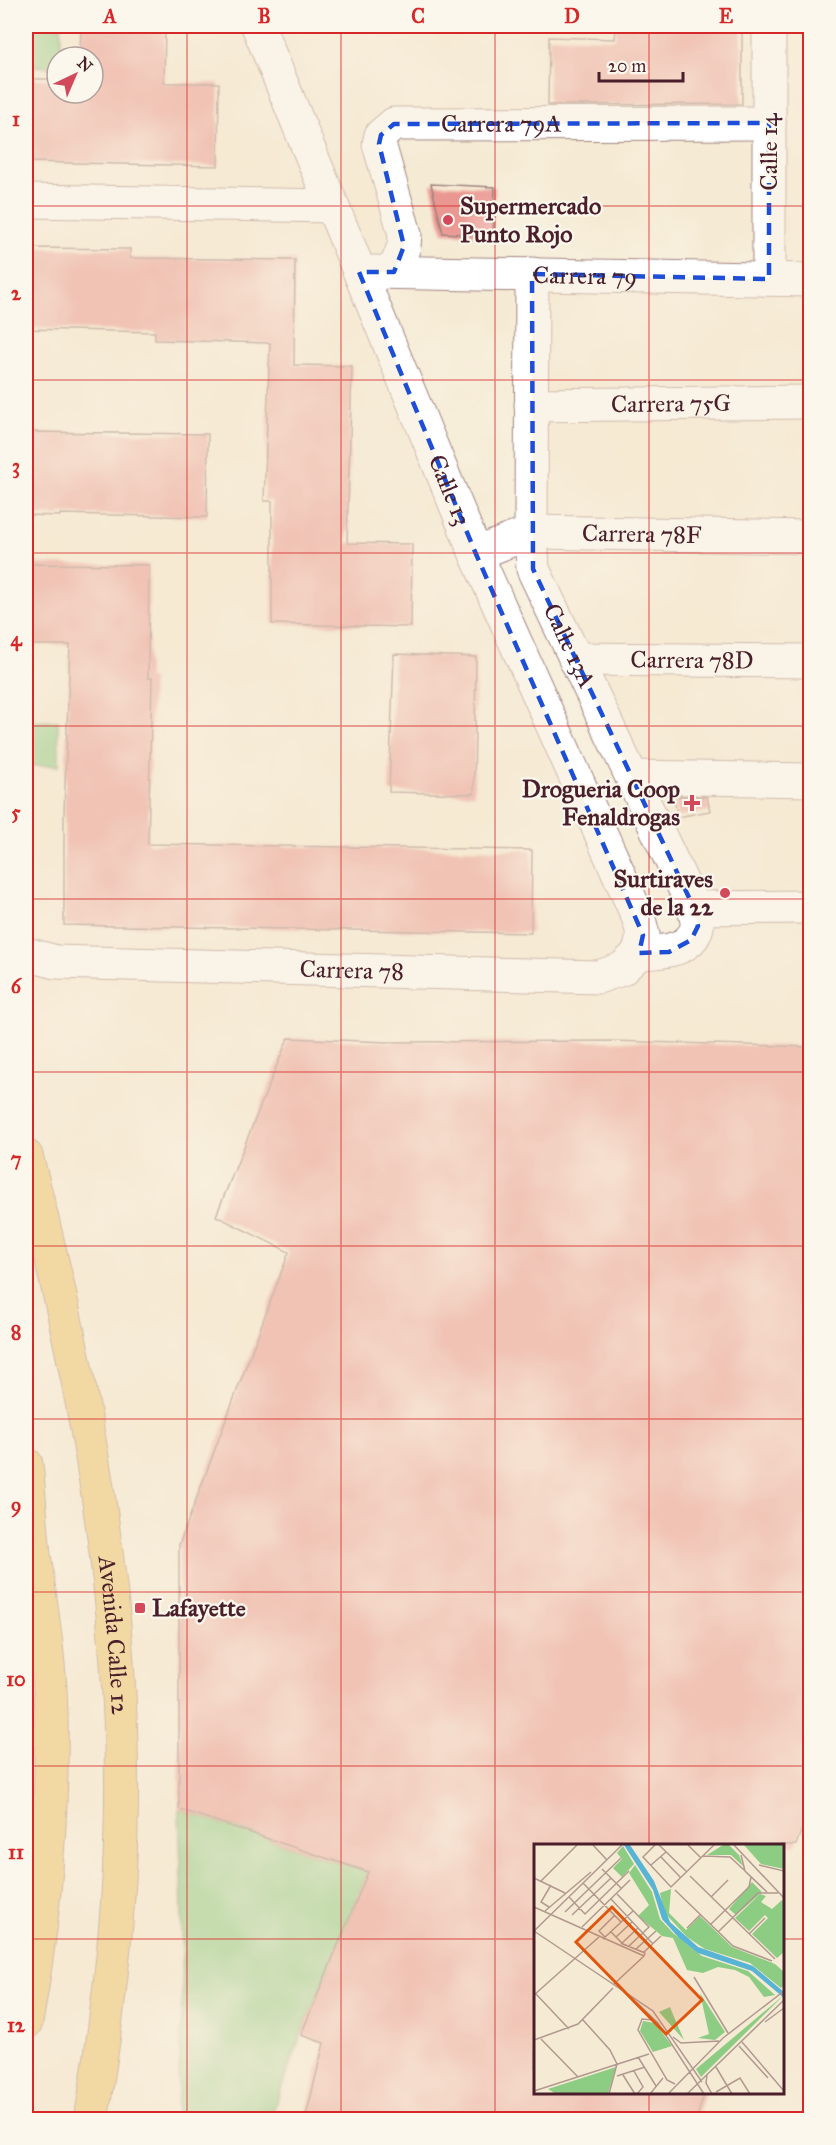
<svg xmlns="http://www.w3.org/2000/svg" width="836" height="2145" font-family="'IM FELL Great Primer',serif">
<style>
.green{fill:#8ccc83;stroke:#6b7657;stroke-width:1.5}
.building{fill:#ea9691}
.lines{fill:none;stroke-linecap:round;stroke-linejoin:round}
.minor-casing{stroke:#a0847f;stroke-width:35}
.major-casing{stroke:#a0847f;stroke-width:35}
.minor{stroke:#fff;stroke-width:33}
.major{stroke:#eec569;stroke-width:33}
.marked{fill:none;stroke:#1d4ed8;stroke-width:4.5;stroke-dasharray:12 8;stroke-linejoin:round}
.grid{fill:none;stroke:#d62828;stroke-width:1.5;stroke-opacity:0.55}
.poi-dot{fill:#d1495b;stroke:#fbf7ec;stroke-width:2}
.labels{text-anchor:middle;stroke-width:4.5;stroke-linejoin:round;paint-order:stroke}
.street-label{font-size:24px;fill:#4a1f2b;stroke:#fbf7ec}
.poi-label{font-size:24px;font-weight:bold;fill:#4a1f2b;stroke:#fbf7ec;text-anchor:start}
.inset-road{fill:none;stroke:#b19990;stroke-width:1.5}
.view{fill:#e0560e;fill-opacity:0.15;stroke:#e0560e;stroke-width:3}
.inset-edge{fill:none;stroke:#4a1f2b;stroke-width:3}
.neatline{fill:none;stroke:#d62828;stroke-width:2}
.grid-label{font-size:20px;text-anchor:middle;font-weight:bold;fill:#d62828}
</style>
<rect width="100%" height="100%" fill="#fbf7ec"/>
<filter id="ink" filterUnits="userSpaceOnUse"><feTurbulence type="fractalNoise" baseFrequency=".0167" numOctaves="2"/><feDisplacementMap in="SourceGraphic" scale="12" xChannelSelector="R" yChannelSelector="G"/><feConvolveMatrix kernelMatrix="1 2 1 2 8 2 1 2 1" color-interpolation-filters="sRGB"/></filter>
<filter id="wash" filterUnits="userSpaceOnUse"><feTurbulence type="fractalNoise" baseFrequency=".008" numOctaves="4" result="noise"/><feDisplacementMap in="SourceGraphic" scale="24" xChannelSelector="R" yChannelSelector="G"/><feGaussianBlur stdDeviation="1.35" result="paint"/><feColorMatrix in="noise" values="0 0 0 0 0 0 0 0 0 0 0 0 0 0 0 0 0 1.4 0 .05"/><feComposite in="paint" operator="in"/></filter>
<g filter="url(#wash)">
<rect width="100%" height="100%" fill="#f5ead3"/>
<path class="green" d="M 26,26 L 61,26 L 61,57 L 57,57 L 57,67 L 26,66 Z
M 58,721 L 59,765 L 26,766 L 26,722 Z
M 179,1809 L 368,1872 L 301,2035 L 270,2119 L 176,2120 C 185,2016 183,1912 179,1809 Z"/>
<g id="blocks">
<path class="building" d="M 81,26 L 165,26 L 164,83 L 219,83 L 218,166 L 26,162 L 26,79 L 57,79 L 57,93 L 93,93 L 93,57 L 80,57 Z
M 616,26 L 742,26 L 742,104 L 548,105 L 549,37 L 615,39 Z
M 431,184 L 495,187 L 493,236 L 443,233 Z
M 26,248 L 130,249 L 130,258 L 295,260 L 294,365 L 352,366 L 347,543 L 412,544 L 411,627 L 272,624 L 272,501 L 264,501 L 270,343 L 155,340 L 155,332 L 26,329 Z
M 26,432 L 208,434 L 207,517 L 60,514 L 60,516 L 26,515 Z
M 26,564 L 149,565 L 148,678 L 152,678 L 148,844 L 532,850 L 531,933 L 64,925 L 64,813 L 70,645 L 26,645 Z
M 394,654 L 476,657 L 474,794 L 389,792 Z
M 674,796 L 707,797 L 710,811 L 677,817 Z
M 288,1038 L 388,1042 L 610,1041 L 810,1047 L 810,1805 L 796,1845 L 536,1845 L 536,2092 L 705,2092 L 696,2120 L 305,2120 L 324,2043 L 301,2035 L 368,1872 L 179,1809 L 179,1545 L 289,1252 L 216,1216 Z"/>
</g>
</g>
<g filter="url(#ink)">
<use href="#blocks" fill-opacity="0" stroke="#a0847f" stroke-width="1.5"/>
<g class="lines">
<defs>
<g id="minor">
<path id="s1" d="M 258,26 L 476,554 L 639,919 L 643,935 L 639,953"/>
<path d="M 26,201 L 332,206"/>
<path id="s2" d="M 373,272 L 810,280"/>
<path id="s3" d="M 394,272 L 404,246 L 405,234 L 379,144 L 381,135 L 394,124 L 769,123"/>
<path id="s4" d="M 532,274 L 531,532 L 533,569 L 694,908 C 695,914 698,922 697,927 C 691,952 660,952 639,953"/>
<path d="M 769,279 L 769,26"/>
<path id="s5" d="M 531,405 L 810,402"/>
<path id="s6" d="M 476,554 L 531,532 L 810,537"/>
<path id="s7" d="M 575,659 L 810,661"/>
<path d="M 632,777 L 810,780"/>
<path d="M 694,908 L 810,907"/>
<path id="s8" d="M 26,954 L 56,962 L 598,977 L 622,969 L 639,953"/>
<path d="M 26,1871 L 40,1925"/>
</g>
<g id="major">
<path id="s9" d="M 26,1156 C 83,1376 127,1600 121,1828 C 119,1925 107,2023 91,2120"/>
<path d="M 26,1464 C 29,1494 31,1525 34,1555 C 41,1608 50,1661 51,1714 C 53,1817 44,1921 26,2022"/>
</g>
</defs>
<use href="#minor" class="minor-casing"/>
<use href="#major" class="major-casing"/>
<use href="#minor" class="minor"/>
<use href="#major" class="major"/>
</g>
</g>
<path d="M0 0H836V2145H0ZM 769,123 L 769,279 L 532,274 L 533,569 L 694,908 L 698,926 L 691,940 L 669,952 L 639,953 L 643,935 L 476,554 L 359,272 L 394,272 L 404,246 L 379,144 L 381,135 L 394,124 Z" fill="#f5ead3" fill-opacity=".55" fill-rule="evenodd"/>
<path class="marked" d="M 769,123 L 769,279 L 532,274 L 533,569 L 694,908 L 698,926 L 691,940 L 669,952 L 639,953 L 643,935 L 476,554 L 359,272 L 394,272 L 404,246 L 379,144 L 381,135 L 394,124 Z"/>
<path class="grid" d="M 187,26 L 187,2120M 341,26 L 341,2120M 495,26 L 495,2120M 649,26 L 649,1845M 26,206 L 810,206M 26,380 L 810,380M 26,553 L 810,553M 26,726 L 810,726M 26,899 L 810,899M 26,1072 L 810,1072M 26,1246 L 810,1246M 26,1419 L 810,1419M 26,1592 L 810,1592M 26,1766 L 810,1766M 26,1939 L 536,1939M 784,1939 L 810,1939M 649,2092 L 649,2120"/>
<g class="poi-dot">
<circle cx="448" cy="220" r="6"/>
<path d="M689 794h6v6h6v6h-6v6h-6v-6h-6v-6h6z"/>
<circle cx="725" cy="893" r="6"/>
<rect x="134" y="1602" width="12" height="12" rx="3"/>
</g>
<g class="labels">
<g class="street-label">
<text dy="8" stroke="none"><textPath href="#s3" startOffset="267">Carrera 79A</textPath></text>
<text transform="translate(769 152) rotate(-90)" y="8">Calle 14</text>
<text dy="8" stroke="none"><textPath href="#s2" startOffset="212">Carrera 79</textPath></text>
<text dy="8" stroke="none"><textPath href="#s5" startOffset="140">Carrera 75G</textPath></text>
<text dy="8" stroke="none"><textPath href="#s1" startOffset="502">Calle 13</textPath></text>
<text dy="8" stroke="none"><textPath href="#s6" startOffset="170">Carrera 78F</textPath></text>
<text dy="8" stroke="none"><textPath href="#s4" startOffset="380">Calle 13A</textPath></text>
<text dy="8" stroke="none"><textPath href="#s7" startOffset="117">Carrera 78D</textPath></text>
<text dy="8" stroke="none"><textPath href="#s8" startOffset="327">Carrera 78</textPath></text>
<text dy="8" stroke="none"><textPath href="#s9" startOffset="488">Avenida Calle 12</textPath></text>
</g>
<g class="poi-label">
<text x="460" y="214">Supermercado<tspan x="460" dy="28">Punto Rojo</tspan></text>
<text x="680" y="797" text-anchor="end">Drogueria Coop<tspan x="680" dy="28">Fenaldrogas</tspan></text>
<text x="713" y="887" text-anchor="end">Surtiraves<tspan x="713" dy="28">de la 22</tspan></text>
<text x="152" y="1616">Lafayette</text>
</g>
</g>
<g transform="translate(534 1844)">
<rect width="250" height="250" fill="#f5ead3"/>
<path d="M 189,1 L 195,1 L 205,11 L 209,22 L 197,11 L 173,11 ZM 210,1 L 250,1 L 250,25 L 227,20 ZM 89,2 L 100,20 L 88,33 L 79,24 L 88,15 L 83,9 ZM 101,21 L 118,48 L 126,75 L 139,89 L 168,112 L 214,127 L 241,151 L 230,153 L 215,133 L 201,126 L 184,123 L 169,129 L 153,126 L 139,94 L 128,92 L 104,72 L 115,61 L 95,29 ZM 218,38 L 228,48 L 202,71 L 195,65 ZM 137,45 L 135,69 L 152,86 L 166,72 L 198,103 L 241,120 L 250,128 L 250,141 L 247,144 L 216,119 L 171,105 L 153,93 L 130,68 L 126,49 ZM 226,50 L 232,52 L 227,58 L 238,65 L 248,56 L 250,58 L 250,108 L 243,114 L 218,90 L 234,74 L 231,71 L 215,87 L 201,74 ZM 166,149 L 191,188 L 181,196 L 164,194 L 175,190 ZM 250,151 L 167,233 L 162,225 ZM 136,163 L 140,173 L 150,196 L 125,168 ZM 109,177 L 121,179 L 138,202 L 119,208 L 106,187 ZM 82,223 L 74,250 L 22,250 L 14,245 Z" fill="#8ccc83"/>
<path d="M 90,1 L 96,1 L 120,37 L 136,78 L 164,103 L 219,122 L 250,148 L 250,154 L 218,127 L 164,109 L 145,94 L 128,75 L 119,46 Z" fill="#57b4d5"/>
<path class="inset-road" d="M 59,1 L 73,16M 121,1 L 109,13 L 137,43 L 180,1M 125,1 L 153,28M 154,1 L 167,14M 200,1 L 250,54M 207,11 L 211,27 L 233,48M 169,12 L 196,13 L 210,26M 127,13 L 147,34M 117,21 L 132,8M 225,21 L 250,27M 68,25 L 88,45M 156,32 L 241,115M 0,34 L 31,49M 7,37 L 43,1M 49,39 L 87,78M 141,46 L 199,102 L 238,117M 83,50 L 115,83 L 95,102M 35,53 L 51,70 L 95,27M 177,53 L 194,36M 77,55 L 119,100M 0,63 L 110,112M 15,63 L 7,58 L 17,41M 11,67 L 57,28M 31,68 L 87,14M 38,71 L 77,34M 176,81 L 215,43 L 217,33M 48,83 L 96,36M 153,84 L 166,71M 0,87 L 88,1M 0,87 L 119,167 L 168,238M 77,88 L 89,100 L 111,109 L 110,112M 184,88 L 224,49 L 244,49M 215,90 L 231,74M 71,93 L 65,87 L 81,71M 82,93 L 98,78M 69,95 L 99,67M 87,100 L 104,84M 102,105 L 122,87M 110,108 L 127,92M 160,133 L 194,189M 80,140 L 110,112M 2,150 L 35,185M 0,151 L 65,93M 102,158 L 124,179 L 170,250M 49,176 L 76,206 L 83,220 L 75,250M 119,176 L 108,175 L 104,186 L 133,236 L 141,240M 231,178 L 250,164M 139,193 L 147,199 L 185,197M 7,195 L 44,233M 0,196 L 44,180 L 79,144M 208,198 L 250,247M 205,202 L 234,234M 104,213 L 122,242M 182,223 L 198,250M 100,227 L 109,243 L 103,250M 89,231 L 101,250M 173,231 L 172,239 L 178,250M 83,232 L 111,223M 0,247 L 115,210M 182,248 L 206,234 L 216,250M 116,250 L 129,234M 134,250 L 189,194 L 250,147M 153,250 L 250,156"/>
<path class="view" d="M 78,63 L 168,156 L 132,190 L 42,98 Z"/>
<rect width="250" height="250" class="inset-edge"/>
</g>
<rect width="836" height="2145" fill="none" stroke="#fbf7ec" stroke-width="66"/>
<g transform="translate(75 75) rotate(44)"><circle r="28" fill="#fbf7ec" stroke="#b4a19f" stroke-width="1.5"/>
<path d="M0-4.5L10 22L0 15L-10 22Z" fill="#d1495b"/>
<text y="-9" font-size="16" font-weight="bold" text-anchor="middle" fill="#4a1f2b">N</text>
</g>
<path d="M599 72v9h84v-9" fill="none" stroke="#4a1f2b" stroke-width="3"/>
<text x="608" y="72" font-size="18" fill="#4a1f2b" stroke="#fbf7ec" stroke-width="4.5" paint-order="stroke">20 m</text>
<rect x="33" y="33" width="770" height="2079" class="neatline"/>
<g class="grid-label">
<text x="110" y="23">A</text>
<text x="264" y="23">B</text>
<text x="418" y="23">C</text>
<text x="572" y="23">D</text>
<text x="726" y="23">E</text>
<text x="16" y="126">1</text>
<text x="16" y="300">2</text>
<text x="16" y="473">3</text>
<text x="16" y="646">4</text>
<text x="16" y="819">5</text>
<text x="16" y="993">6</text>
<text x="16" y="1166">7</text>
<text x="16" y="1339">8</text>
<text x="16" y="1512">9</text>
<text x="16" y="1686">10</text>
<text x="16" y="1859">11</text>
<text x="16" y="2032">12</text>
</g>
</svg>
